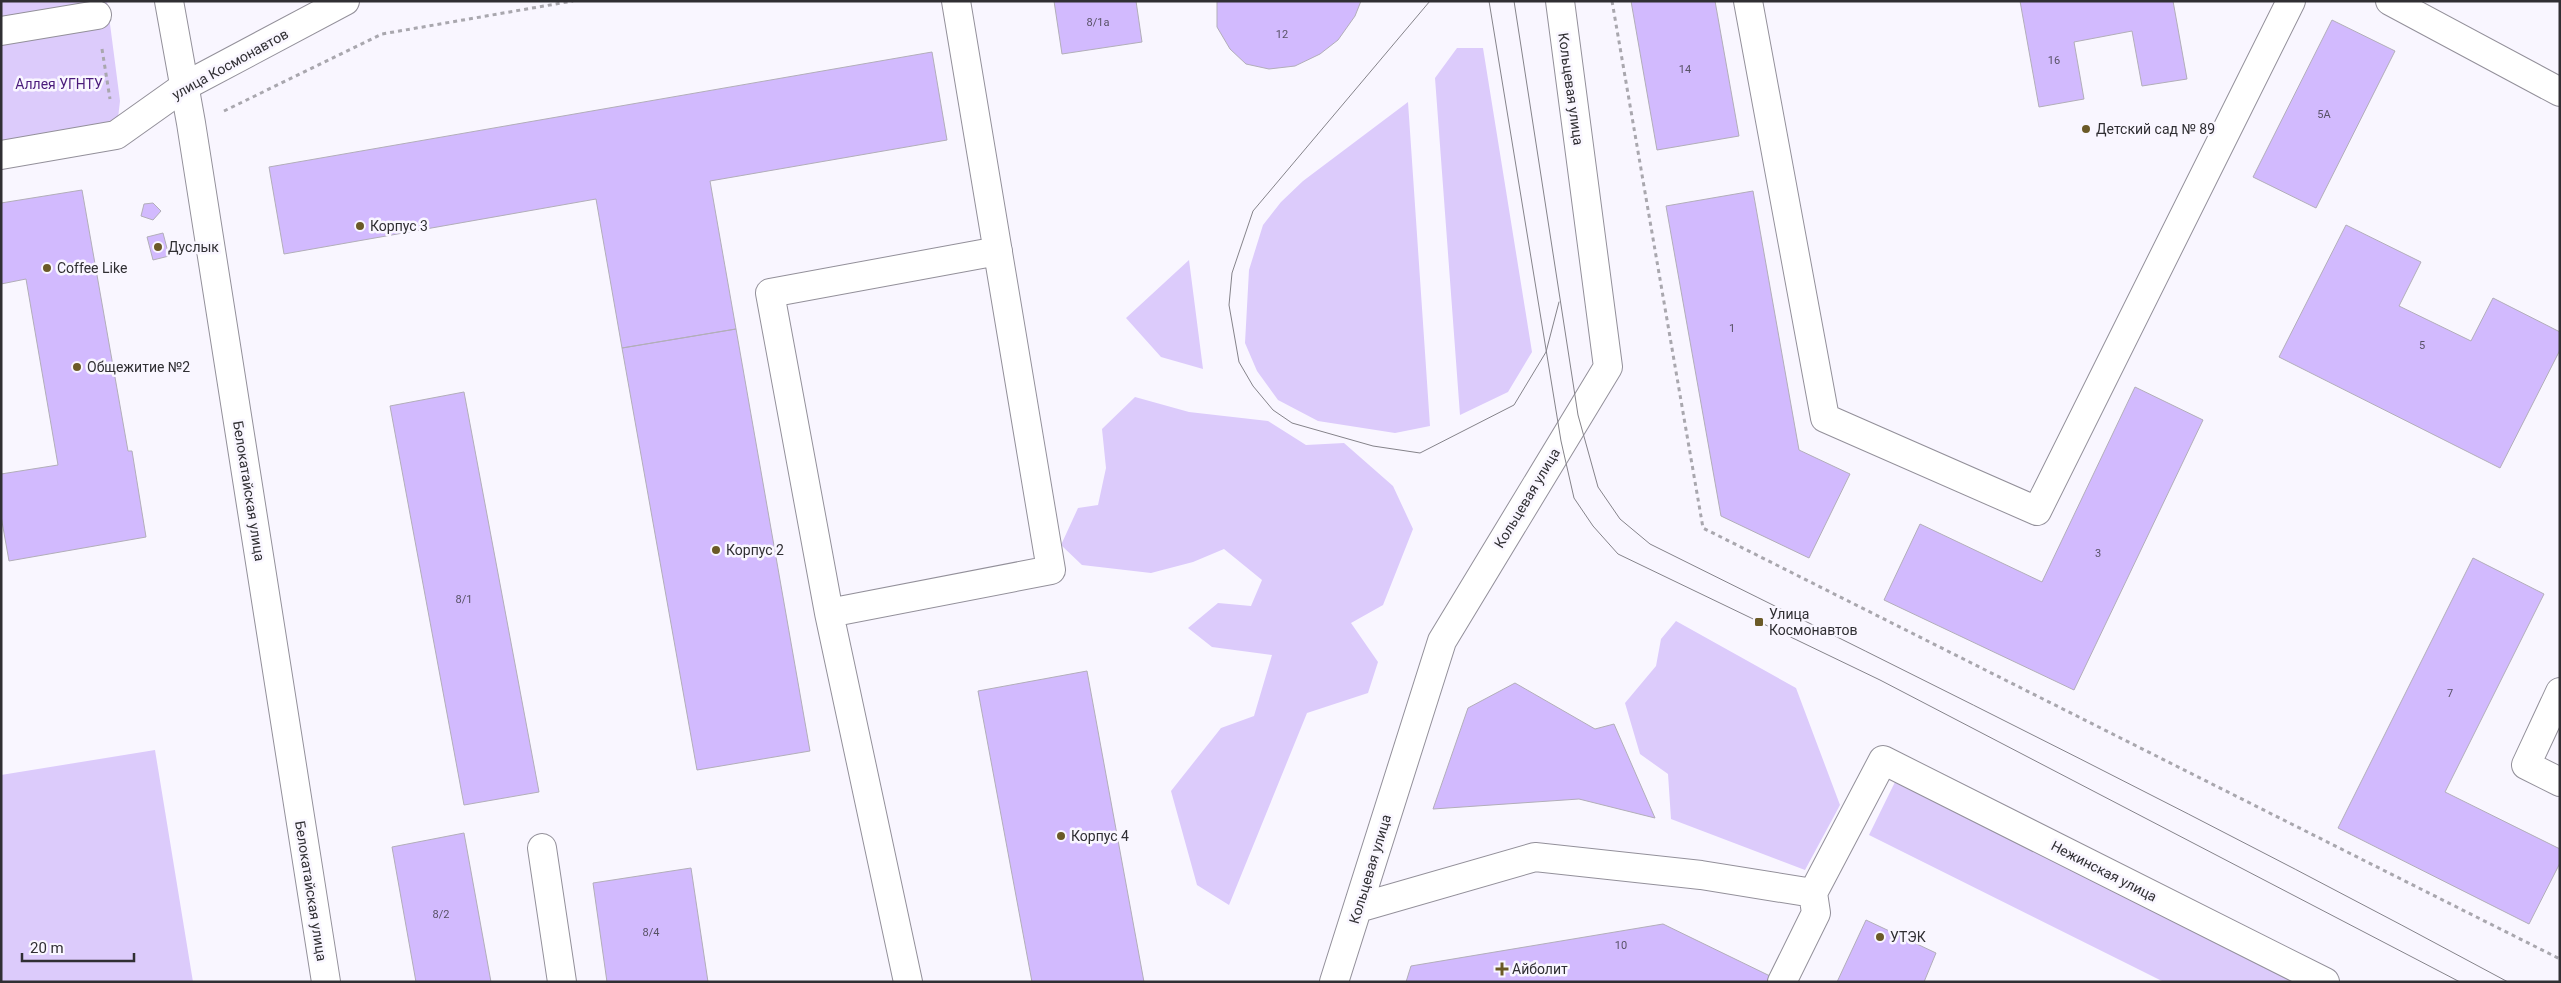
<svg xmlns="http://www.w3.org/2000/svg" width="2561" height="983" font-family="Roboto,sans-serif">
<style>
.green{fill:#dccbfb}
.building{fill:#d2bafe;stroke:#b2aeb9}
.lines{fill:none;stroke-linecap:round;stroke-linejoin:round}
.minor-casing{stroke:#93909a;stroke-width:30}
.major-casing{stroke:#93909a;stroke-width:30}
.path{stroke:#a9a7ae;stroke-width:3;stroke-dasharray:4 4;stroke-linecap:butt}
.minor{stroke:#fff;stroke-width:28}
.major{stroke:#fff;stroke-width:28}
.tram{stroke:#85838a;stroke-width:1}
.poi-dot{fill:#6b5a27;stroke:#f9f6ff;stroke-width:2}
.labels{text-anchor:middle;stroke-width:5;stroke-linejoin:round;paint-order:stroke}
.number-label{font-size:11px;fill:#585266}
.street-label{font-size:14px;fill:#302f33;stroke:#f9f6ff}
.park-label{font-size:14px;fill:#4a1b7b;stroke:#f9f6ff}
.poi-label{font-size:14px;fill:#302f33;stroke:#f9f6ff;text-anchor:start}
</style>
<rect width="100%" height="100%" fill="#f9f6ff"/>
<path class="green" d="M 1,1 L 107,1 L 120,101 L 116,135 L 1,155 Z
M 1457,48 L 1483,48 L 1532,352 L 1508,392 L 1460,415 L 1435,78 Z
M 1408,102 L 1430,426 L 1395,433 L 1318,421 L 1278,400 L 1257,371 L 1245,343 L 1249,270 L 1263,225 L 1281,202 L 1303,181 Z
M 1189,260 L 1203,369 L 1161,357 L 1126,318 Z
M 1135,397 L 1189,412 L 1268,421 L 1306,445 L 1344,443 L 1393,486 L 1413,529 L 1383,605 L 1351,623 L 1378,662 L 1368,693 L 1307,713 L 1229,905 L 1197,885 L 1171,791 L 1221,728 L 1254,716 L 1272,655 L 1212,647 L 1188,628 L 1218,603 L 1251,606 L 1262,580 L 1224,549 L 1193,562 L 1151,573 L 1082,565 L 1061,545 L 1078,508 L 1098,505 L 1106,468 L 1102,429 Z
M 1676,621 L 1796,688 L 1840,805 L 1805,870 L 1671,819 L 1668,774 L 1640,754 L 1625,703 L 1656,666 L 1661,639 Z
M 155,750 L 193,982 L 1,982 L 1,775 Z
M 1895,782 L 2297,982 L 2164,982 L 1869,835 Z"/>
<path class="building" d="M 1054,1 L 1136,1 L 1142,42 L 1062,54 Z
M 1217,1 L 1361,1 L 1355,16 L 1338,40 L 1320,54 L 1295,66 L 1269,69 L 1246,64 L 1230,49 L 1217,27 Z
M 1631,1 L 1715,1 L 1739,136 L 1657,150 Z
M 2020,1 L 2173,1 L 2187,79 L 2142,86 L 2132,31 L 2074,42 L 2084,99 L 2039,107 Z
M 2332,20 L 2395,51 L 2316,208 L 2253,177 Z
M 932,52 L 947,140 L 710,181 L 736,329 L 622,348 L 596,199 L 284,254 L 269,167 Z
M 82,190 L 128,451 L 132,451 L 146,537 L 9,561 L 1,516 L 1,474 L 58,465 L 26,279 L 1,284 L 1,203 Z
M 1753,191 L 1799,450 L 1850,474 L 1809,558 L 1721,516 L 1666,206 Z
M 153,203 L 161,211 L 153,220 L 141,216 L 144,204 Z
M 2346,225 L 2421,262 L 2399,306 L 2471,341 L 2493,298 L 2560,332 L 2560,350 L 2500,468 L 2279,357 Z
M 163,233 L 169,256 L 153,260 L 147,237 Z
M 736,329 L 810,751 L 697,770 L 622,348 Z
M 2135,387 L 2203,420 L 2074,690 L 1884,600 L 1920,524 L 2042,582 Z
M 464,392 L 539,792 L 464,805 L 390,406 Z
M 2473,558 L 2544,594 L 2445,792 L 2560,849 L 2560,863 L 2529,924 L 2338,828 Z
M 1087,671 L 1144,982 L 1032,982 L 978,691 Z
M 1515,683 L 1595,729 L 1614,724 L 1655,818 L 1579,799 L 1433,809 L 1468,708 Z
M 464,833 L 491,982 L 416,982 L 392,847 Z
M 691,868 L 708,982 L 607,982 L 593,883 Z
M 1866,920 L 1936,953 L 1924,982 L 1837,982 Z
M 1663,924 L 1770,976 L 1767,982 L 1406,982 L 1411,966 Z"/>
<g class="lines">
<defs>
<path id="minor" d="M 169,1 L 191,123 L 326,982
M 1748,1 L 1825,418 L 2037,511 L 2291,1
M 2390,1 L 2560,92
M 1,31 L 97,15
M 829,613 L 1051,570 L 956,1
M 2560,692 L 2526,765 L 2560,782
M 542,848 L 562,982
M 1358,908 L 1535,857 L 1701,875 L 1813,893 L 1883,760 L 2325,982
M 908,982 L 829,613 L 770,293 L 998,251
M 1334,982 L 1442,641 L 1608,367 L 1560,1
M 1782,982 L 1816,913 L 1813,893"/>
<path id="major" d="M 1,155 L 116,135 L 185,86 L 345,1"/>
</defs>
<use href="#minor" class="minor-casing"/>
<use href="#major" class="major-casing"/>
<path class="path" d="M 1612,1 L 1703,528 L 2560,959
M 102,49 L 110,99
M 224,111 L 382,34 L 573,1"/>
<use href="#minor" class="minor"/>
<use href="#major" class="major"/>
<path class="tram" d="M 1430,1 L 1253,211 L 1232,273 L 1229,305 L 1239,362 L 1253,386 L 1273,410 L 1292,423 L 1373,446 L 1420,453 L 1514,405 L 1546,352 L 1559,302
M 1489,1 L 1561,441 L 1574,498 L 1593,526 L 1618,554 L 1880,680 L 2460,982
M 1514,1 L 1578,415 L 1598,487 L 1620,519 L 1650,544 C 1938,687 2225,829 2508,982"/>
</g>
<g class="poi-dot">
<circle cx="2086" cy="129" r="5"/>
<circle cx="360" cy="226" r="5"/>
<circle cx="158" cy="247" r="5"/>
<circle cx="47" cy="268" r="5"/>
<circle cx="77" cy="367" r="5"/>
<circle cx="716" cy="550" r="5"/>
<rect x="1754" y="617" width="10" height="10" rx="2.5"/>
<circle cx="1061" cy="836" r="5"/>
<circle cx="1880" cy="937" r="5"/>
<path d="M1499.5 961.5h5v5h5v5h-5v5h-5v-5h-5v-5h5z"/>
</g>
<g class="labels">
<g class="number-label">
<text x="1098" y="26">8/1а</text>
<text x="1282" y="38">12</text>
<text x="2054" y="64">16</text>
<text x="1685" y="73">14</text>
<text x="2324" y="118">5А</text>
<text x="1732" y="332">1</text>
<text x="2422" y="349">5</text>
<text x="2098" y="557">3</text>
<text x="464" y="603">8/1</text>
<text x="2450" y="697">7</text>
<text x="441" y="918">8/2</text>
<text x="651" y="936">8/4</text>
<text x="1621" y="949">10</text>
</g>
<g class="street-label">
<text transform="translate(230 64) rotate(-29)" y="5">улица Космонавтов</text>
<text transform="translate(1571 89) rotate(82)" y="5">Кольцевая улица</text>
<text transform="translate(249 491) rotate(81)" y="5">Белокатайская улица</text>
<text transform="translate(1527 498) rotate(-59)" y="5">Кольцевая улица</text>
<text transform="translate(1370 869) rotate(-73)" y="5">Кольцевая улица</text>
<text transform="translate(2104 871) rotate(27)" y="5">Нежинская улица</text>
<text transform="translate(311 891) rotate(81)" y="5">Белокатайская улица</text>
</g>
<g class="park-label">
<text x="59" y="89">Аллея УГНТУ</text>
</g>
<g class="poi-label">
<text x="2096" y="134">Детский сад № 89</text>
<text x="370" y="231">Корпус 3</text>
<text x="168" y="252">Дуслык</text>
<text x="57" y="273">Coffee Like</text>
<text x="87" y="372">Общежитие №2</text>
<text x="726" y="555">Корпус 2</text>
<text x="1769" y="619">Улица<tspan x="1769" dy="16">Космонавтов</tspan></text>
<text x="1071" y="841">Корпус 4</text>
<text x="1890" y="942">УТЭК</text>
<text x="1512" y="974">Айболит</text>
</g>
</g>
<rect width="2561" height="983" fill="none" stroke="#302f33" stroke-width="5"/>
<path d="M22 953v8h112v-8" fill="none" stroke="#302f33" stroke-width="2.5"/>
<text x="30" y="953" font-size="15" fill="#302f33" stroke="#f9f6ff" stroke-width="4" paint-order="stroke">20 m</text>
</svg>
